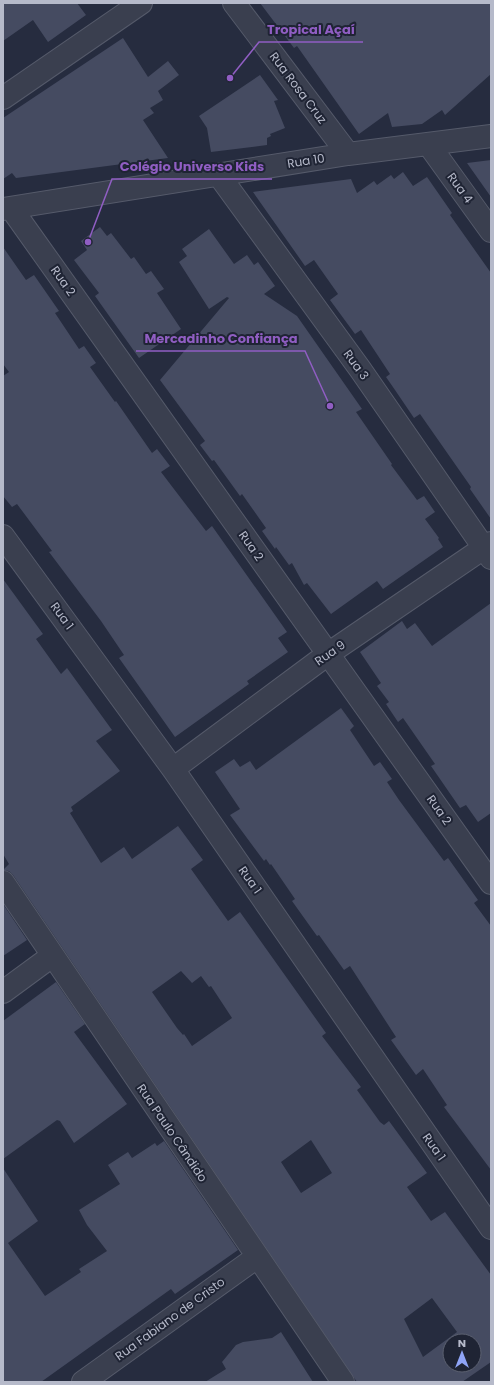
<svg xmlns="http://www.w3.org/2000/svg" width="494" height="1385" font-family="Poppins,sans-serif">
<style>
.building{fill:#454b61;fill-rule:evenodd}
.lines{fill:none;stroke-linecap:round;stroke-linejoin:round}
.minor-casing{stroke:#555a6a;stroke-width:24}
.minor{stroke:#3a3f4f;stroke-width:22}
.labels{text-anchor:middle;stroke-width:4;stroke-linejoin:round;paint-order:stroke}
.street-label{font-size:12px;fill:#b6baca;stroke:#1f2434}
.leader{fill:none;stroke:#905ec3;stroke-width:1.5}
.callout-dot{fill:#905ec3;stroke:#1f2434;stroke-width:1.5}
.callout-label{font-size:13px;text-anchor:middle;font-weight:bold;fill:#905ec3;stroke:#1f2434;stroke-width:4;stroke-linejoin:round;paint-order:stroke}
</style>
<rect width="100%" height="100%" fill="#262c3f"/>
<path class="building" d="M 3,3 L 77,3 L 86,15 L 48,42 L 33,20 L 3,41 Z
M 260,3 L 491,3 L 491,74 L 445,115 L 442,110 L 422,124 L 392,127 L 388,113 L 359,134 L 297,46 L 294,48 Z
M 123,38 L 148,77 L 168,61 L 179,75 L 158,91 L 163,100 L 150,108 L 154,113 L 143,120 L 168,158 L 16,178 L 12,173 L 3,179 L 3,118 Z
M 260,75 L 278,100 L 274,101 L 285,128 L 270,134 L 271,136 L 267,138 L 267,145 L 211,152 L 207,128 L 199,116 Z
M 491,160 L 491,197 L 467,163 Z
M 403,172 L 413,186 L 427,177 L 452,213 L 450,215 L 491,273 L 491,519 L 470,489 L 471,487 L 420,414 L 414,418 L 395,390 L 386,377 L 390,374 L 361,330 L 355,334 L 330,300 L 338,294 L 314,260 L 305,266 L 253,192 L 351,179 L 357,193 L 374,181 L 377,185 L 391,175 L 394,179 Z
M 100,227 L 107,236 L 111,233 L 131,259 L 134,257 L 146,274 L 151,271 L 164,289 L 157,293 L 181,329 L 139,358 L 95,296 L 99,293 L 74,260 L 87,250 L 81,241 Z
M 209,229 L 234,264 L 247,255 L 254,265 L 258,262 L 275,286 L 264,294 L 297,316 L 362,409 L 356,412 L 392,464 L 391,465 L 417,500 L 424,496 L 435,512 L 425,519 L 439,538 L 438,539 L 443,547 L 383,589 L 377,581 L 331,614 L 307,583 L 304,585 L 292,563 L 289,565 L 276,547 L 275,549 L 262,531 L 266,528 L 242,494 L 240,496 L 214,460 L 212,461 L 200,445 L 205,441 L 160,380 L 229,298 L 227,297 L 209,309 L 179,262 L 187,256 L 182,249 Z
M 3,247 L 26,280 L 34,275 L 59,311 L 55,313 L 79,349 L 84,346 L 96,363 L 90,367 L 115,402 L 116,401 L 152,453 L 157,449 L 170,466 L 161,472 L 206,531 L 212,526 L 287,632 L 278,638 L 288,652 L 247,681 L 249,684 L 175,737 L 119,658 L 124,655 L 101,621 L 49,552 L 52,551 L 17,504 L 12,507 L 3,496 L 3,376 L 9,372 L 3,364 Z
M 3,579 L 43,634 L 36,639 L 61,674 L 67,668 L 112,730 L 96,741 L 120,771 L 71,807 L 73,811 L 70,813 L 101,863 L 124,847 L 132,859 L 178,826 L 203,860 L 191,869 L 228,921 L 240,912 L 326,1033 L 322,1036 L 361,1087 L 357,1090 L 380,1122 L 384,1125 L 389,1121 L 427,1173 L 407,1187 L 431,1221 L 445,1212 L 491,1275 L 491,1362 L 462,1382 L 357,1382 L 13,875 L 9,871 L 3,870 L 9,864 L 3,854 ZM 181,971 L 192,983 L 201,976 L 209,987 L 211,986 L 232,1018 L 192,1046 L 184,1034 L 183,1035 L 177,1028 L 152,992 ZM 311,1140 L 332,1173 L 301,1193 L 281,1162 ZM 432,1298 L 457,1332 L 423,1357 L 404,1319 ZM 450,1341 L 474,1341 L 474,1365 L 450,1365 Z
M 491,603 L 491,813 L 478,822 L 466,805 L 460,808 L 431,766 L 435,764 L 403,718 L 398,722 L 386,704 L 389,702 L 377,686 L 381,683 L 360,652 L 402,621 L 407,629 L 415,623 L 432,646 Z
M 341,708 L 354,726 L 350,730 L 374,766 L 380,762 L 392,779 L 387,782 L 399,800 L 444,861 L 448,858 L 478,900 L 474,903 L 491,926 L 491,1170 L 444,1107 L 447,1105 L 423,1069 L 416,1075 L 391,1040 L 396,1037 L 350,966 L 344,970 L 319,935 L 317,936 L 292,901 L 295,899 L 271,864 L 270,865 L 266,859 L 264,861 L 230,815 L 240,809 L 215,772 L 234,759 L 240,767 L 250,761 L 256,770 Z
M 3,904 L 27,940 L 3,956 Z
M 56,982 L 85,1024 L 74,1032 L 127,1104 L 74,1143 L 60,1121 L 57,1120 L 3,1159 L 3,1021 Z
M 164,1141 L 238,1250 L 175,1294 L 171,1289 L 41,1382 L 3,1382 L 3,1168 L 38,1221 L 8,1243 L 45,1296 L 81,1272 L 79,1269 L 107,1251 L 87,1225 L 79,1210 L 120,1184 L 108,1165 L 128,1152 L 132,1158 L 155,1143 L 157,1146 Z
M 281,1332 L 313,1382 L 205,1382 L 226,1369 L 222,1362 L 236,1345 L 243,1342 L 272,1338 Z"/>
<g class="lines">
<defs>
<path id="minor" d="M 234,3 L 348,154
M 3,98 L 141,3
M 429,145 L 491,231
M 218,174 L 360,369 L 491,558
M 11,208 L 491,883
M 3,209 L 348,154 L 491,136
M 3,536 L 173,769 L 491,1228
M 173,769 L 328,654 L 491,543
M 3,882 L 343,1382
M 3,992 L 52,956
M 83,1382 L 257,1257"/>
</defs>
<use href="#minor" class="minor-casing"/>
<use href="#minor" class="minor"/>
</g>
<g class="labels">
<g class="street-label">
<text transform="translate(298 88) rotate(53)" y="4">Rua Rosa Cruz</text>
<text transform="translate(306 161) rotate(-9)" y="4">Rua 10</text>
<text transform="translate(460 188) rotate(54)" y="4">Rua 4</text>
<text transform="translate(63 281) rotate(55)" y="4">Rua 2</text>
<text transform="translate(356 365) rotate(54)" y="4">Rua 3</text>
<text transform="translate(251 546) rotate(55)" y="4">Rua 2</text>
<text transform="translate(62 616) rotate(54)" y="4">Rua 1</text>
<text transform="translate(330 653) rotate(-35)" y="4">Rua 9</text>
<text transform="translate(439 810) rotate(55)" y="4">Rua 2</text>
<text transform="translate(250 880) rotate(55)" y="4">Rua 1</text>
<text transform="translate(172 1133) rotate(56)" y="4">Rua Paulo Cândido</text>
<text transform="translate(434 1147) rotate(55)" y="4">Rua 1</text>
<text transform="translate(170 1319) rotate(-36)" y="4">Rua Fabiano de Cristo</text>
</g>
</g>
<path class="leader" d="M230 78L259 42H363M88 242L112 179H272M330 406L305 351H136"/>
<g class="callout-dot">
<circle cx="230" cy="78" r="4"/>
<circle cx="88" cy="242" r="4"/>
<circle cx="330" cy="406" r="4"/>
</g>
<g class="callout-label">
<text x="311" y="34">Tropical Açaí</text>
<text x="192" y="171">Colégio Universo Kids</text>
<text x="221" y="343">Mercadinho Confiança</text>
</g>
<rect width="494" height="1385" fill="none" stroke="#b6baca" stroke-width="8"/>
<g transform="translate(462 1353)"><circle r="19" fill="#1f2434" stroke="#5b6070"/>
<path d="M0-3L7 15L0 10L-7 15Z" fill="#8fa4f6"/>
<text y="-6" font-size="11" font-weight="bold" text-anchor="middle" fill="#b6baca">N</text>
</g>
</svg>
